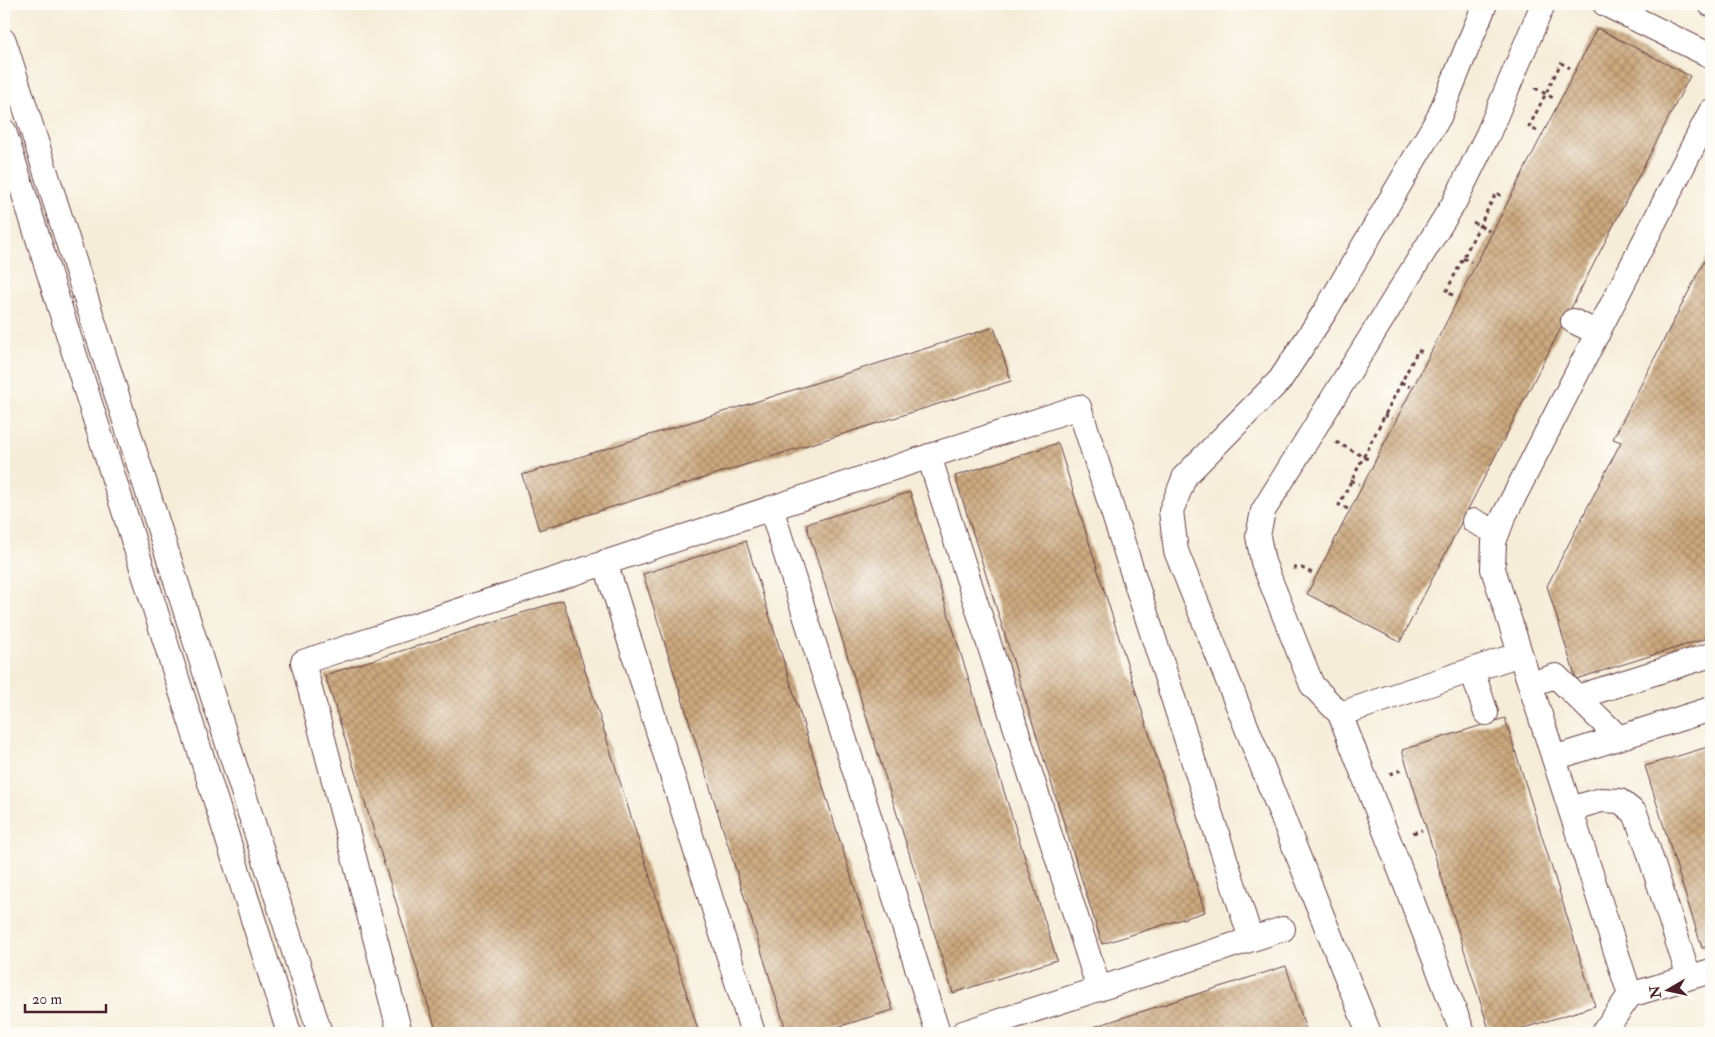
<svg xmlns="http://www.w3.org/2000/svg" width="1715" height="1037" font-family="'IM FELL Double Pica',serif">
<style>
.building{fill:url(#building-cross-hatch)}
.lines{fill:none;stroke-linecap:round;stroke-linejoin:round}
.minor-casing{stroke:#643e45;stroke-width:26}
.path{stroke:#643e45;stroke-width:3;stroke-dasharray:4 4;stroke-linecap:butt}
.minor{stroke:#fff;stroke-width:24}
</style>
<defs>
<pattern id="building-cross-hatch" width="8" height="8" patternUnits="userSpaceOnUse" patternTransform="scale(1.25)"><rect width="8" height="8" fill="#cca97e"/><path d="M0 0l8 8M0 8l8-8" fill="none" stroke="#a88967"/></pattern>
</defs>
<rect width="100%" height="100%" fill="#fdfcf7"/>
<filter id="ink" filterUnits="userSpaceOnUse"><feTurbulence type="fractalNoise" baseFrequency=".02" numOctaves="2"/><feDisplacementMap in="SourceGraphic" scale="10" xChannelSelector="R" yChannelSelector="G"/><feConvolveMatrix kernelMatrix="1 2 1 2 8 2 1 2 1" color-interpolation-filters="sRGB"/></filter>
<filter id="wash" filterUnits="userSpaceOnUse"><feTurbulence type="fractalNoise" baseFrequency=".0096" numOctaves="4" result="noise"/><feDisplacementMap in="SourceGraphic" scale="20" xChannelSelector="R" yChannelSelector="G"/><feGaussianBlur stdDeviation="1.12" result="paint"/><feColorMatrix in="noise" values="0 0 0 0 0 0 0 0 0 0 0 0 0 0 0 0 0 1.4 0 .05"/><feComposite in="paint" operator="in"/></filter>
<g filter="url(#wash)">
<rect width="100%" height="100%" fill="#f6edd9"/>
<g id="blocks">
<path class="building" d="M 1597,28 L 1690,76 L 1400,642 L 1307,594 Z
M 1711,248 L 1711,637 L 1576,679 L 1547,586 L 1621,442 L 1613,439 Z
M 994,327 L 1011,381 L 539,530 L 522,475 Z
M 1058,443 L 1205,912 L 1102,944 L 955,476 Z
M 910,492 L 1057,960 L 953,993 L 806,524 Z
M 746,541 L 893,1010 L 818,1033 L 787,1033 L 643,574 Z
M 563,600 L 699,1033 L 437,1033 L 325,675 Z
M 1505,718 L 1595,1006 L 1508,1033 L 1490,1033 L 1402,750 Z
M 1711,746 L 1711,946 L 1702,948 L 1645,766 Z
M 1286,966 L 1307,1033 L 1074,1033 Z"/>
</g>
</g>
<g filter="url(#ink)">
<use href="#blocks" fill-opacity="0" stroke="#643e45" stroke-width="1"/>
<g class="lines">
<defs>
<path id="minor" d="M 1605,4 L 1711,56
M 1710,4 L 1711,4
M 4,41 L 320,1033
M 4,131 L 289,1033
M 1573,321 L 1598,333
M 929,456 L 1099,989
M 771,508 L 938,1033
M 1474,521 L 1497,533
M 605,562 L 753,1033
M 1472,670 L 1486,713
M 1530,684 L 1556,676 L 1619,738
M 1578,697 L 1711,655
M 1340,714 L 1520,654
M 1554,758 L 1711,709
M 1570,809 L 1601,800 L 1620,801 L 1635,813 L 1646,843 L 1689,977
M 1630,995 L 1493,569 L 1494,542 L 1503,518 L 1711,111
M 400,1033 L 303,662 L 1079,407 L 1251,939
M 963,1033 L 1283,929
M 1369,1033 L 1176,551 L 1171,511 L 1185,476 L 1280,380 L 1326,310 L 1439,117 L 1485,4
M 1463,1033 L 1340,714 L 1312,685 L 1263,562 L 1258,536 L 1263,511 L 1454,203 L 1488,134 L 1543,4
M 1603,1033 L 1630,995 L 1711,971"/>
</defs>
<use href="#minor" class="minor-casing"/>
<path class="path" d="M 1535,88 L 1555,99
M 1537,131 L 1529,127 L 1561,63 L 1570,68
M 1473,222 L 1489,231
M 1463,258 L 1471,262
M 1453,295 L 1446,292 L 1496,193 L 1504,197
M 1401,382 L 1410,387
M 1384,415 L 1392,419
M 1336,442 L 1370,460
M 1351,480 L 1359,484
M 1348,509 L 1339,505 L 1418,350 L 1424,353
M 1293,568 L 1302,568 L 1312,573
M 1390,774 L 1401,770
M 1413,833 L 1422,830"/>
<use href="#minor" class="minor"/>
</g>
</g>
<rect width="1715" height="1037" fill="none" stroke="#fdfcf7" stroke-width="20"/>
<g transform="translate(1668 990) rotate(261)" stroke="#fdfcf7" stroke-width="4" paint-order="stroke">
<path d="M0-4L9 19L0 12L-9 19Z" fill="#4a1f2b"/>
<text y="-8" font-size="14" font-weight="bold" text-anchor="middle" fill="#4a1f2b">N</text>
</g>
<path d="M25 1004v8h81v-8" fill="none" stroke="#4a1f2b" stroke-width="2.5"/>
<text x="32" y="1004" font-size="15" fill="#4a1f2b" stroke="#fdfcf7" stroke-width="4" paint-order="stroke">20 m</text>
</svg>
